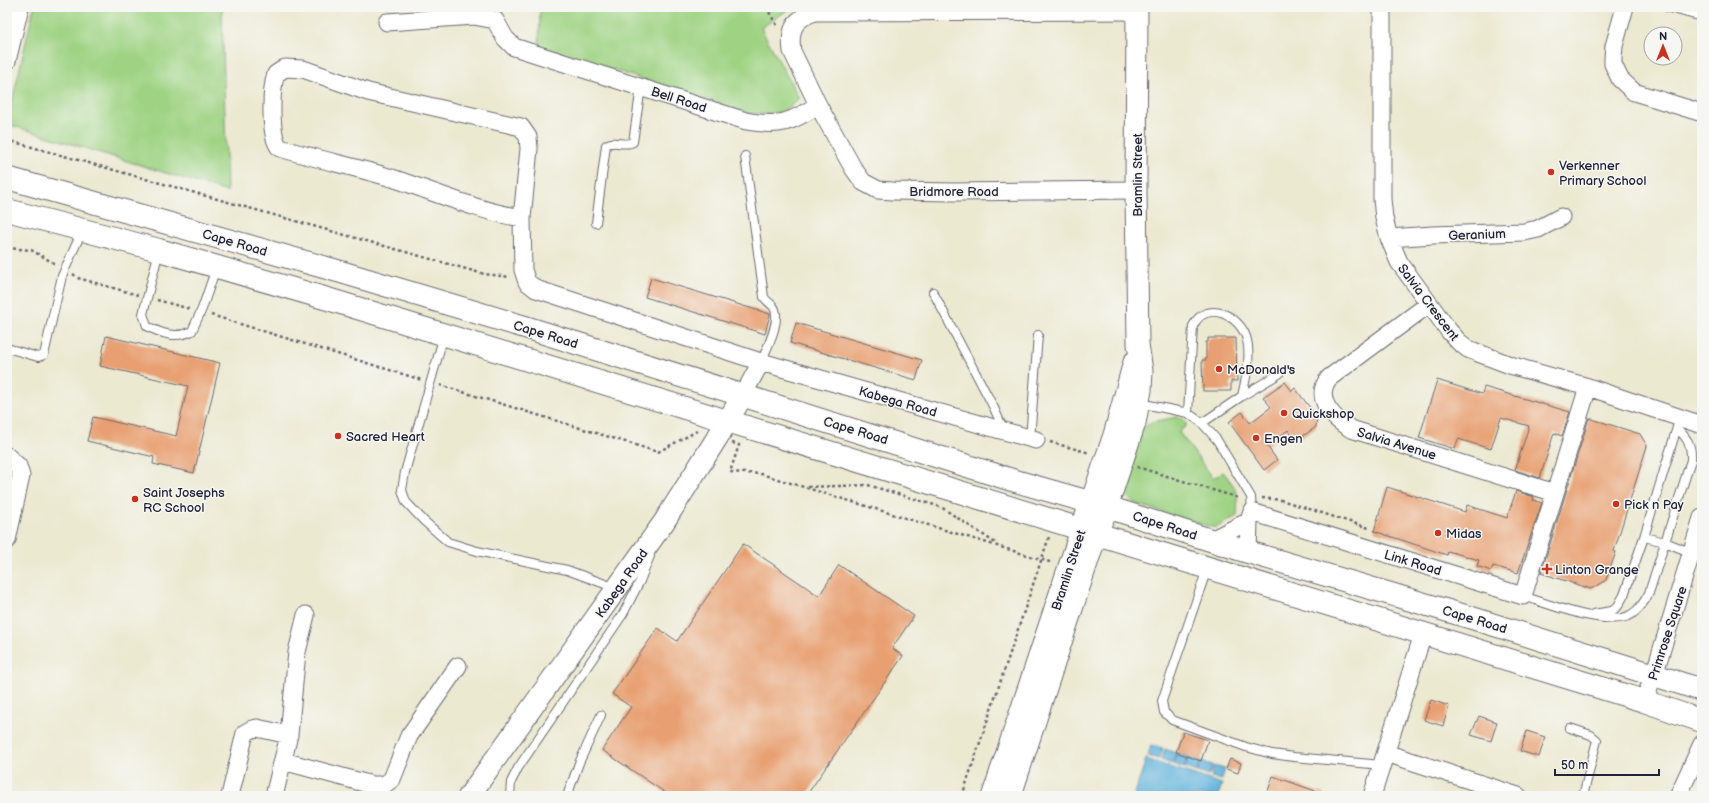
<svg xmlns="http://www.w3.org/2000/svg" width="1709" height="803" font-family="'Balsamiq Sans',sans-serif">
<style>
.green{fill:#9fd383;stroke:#607a5f}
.water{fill:#61b3dd;stroke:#426a8c}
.building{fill:#e8a072}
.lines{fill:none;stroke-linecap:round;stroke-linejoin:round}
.service-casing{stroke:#696870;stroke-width:10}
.minor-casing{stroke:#696870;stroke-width:19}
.tertiary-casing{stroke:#696870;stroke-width:23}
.secondary-casing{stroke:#696870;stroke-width:24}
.primary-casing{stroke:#696870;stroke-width:24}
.path{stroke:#696870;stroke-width:2.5;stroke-dasharray:3 3;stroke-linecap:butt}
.service{stroke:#fff;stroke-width:8}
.minor{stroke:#fff;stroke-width:17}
.tertiary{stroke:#fff;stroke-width:21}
.secondary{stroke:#fff;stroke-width:22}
.primary{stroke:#fff;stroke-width:22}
.poi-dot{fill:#c8321e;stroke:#f6f6f2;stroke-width:1.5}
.labels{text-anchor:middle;stroke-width:3;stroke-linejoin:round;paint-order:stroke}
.street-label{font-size:13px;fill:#22223b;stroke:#f6f6f2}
.poi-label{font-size:13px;fill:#22223b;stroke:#f6f6f2;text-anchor:start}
</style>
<rect width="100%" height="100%" fill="#f6f6f2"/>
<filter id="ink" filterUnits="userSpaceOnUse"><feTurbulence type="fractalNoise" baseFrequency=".025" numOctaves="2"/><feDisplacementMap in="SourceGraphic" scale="8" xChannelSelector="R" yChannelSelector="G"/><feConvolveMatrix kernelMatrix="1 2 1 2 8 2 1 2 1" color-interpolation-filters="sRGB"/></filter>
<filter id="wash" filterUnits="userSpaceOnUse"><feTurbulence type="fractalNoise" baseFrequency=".012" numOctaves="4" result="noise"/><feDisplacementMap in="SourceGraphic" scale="16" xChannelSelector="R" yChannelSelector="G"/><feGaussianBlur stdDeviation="0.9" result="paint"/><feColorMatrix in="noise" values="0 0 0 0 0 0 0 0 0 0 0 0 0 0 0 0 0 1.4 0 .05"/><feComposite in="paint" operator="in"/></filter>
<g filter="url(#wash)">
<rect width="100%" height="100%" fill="#ece9d1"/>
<path class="green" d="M 34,7 L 222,7 L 227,192 L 7,124 Z
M 540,7 L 792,7 L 761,28 L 799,98 C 783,115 771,116 748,113 L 539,46 Z
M 1177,417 L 1181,418 L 1186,422 L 1186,426 L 1179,432 L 1213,478 L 1223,472 C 1238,489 1238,493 1237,516 L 1217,527 L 1211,527 L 1139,505 C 1130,502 1125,497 1123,487 L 1141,430 L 1151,422 Z"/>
<path class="water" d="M 1151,745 L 1163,748 L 1159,759 L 1148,756 Z
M 1165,749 L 1176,753 L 1172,764 L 1161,760 Z
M 1177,753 L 1188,757 L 1184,768 L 1173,764 Z
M 1189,758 L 1200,761 L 1197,772 L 1185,768 Z
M 1146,759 L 1222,784 L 1218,796 L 1134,796 Z
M 1201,762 L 1213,765 L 1209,776 L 1198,772 Z
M 1214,766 L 1225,769 L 1222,780 L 1211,777 Z"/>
<g id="blocks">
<path class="building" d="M 651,278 L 770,314 L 765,334 L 645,297 Z
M 796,323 L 922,360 L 916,380 L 790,343 Z
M 106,336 L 220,363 L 194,473 L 153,464 L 154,457 L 87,441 L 93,417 L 176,436 L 188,386 L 100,366 Z
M 1208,338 L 1236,338 L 1237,381 L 1231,381 L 1231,391 L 1203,391 L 1202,360 L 1206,360 L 1206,342 L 1208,342 Z
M 1437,380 L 1482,394 L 1484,387 L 1570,412 L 1562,436 L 1554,433 L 1540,478 L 1515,470 L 1529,426 L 1501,418 L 1491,449 L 1458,439 L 1455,449 L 1419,438 Z
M 1285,382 L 1292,391 L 1295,388 L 1317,417 L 1316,427 L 1296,441 L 1288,430 L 1267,446 L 1277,460 L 1264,470 L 1229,422 L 1242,412 L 1250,423 L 1271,407 L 1263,397 Z
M 1589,418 L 1640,434 L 1647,446 L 1614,551 L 1616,552 L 1606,580 L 1591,589 L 1541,573 Z
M 1387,487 L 1465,512 L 1467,505 L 1507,518 L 1516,491 L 1534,497 L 1533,500 L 1542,503 L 1518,573 L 1493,566 L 1491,571 L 1477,566 L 1479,560 L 1448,551 L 1447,555 L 1374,531 Z
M 743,544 L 819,596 L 839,565 L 914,616 L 892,648 L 903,656 L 806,796 L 670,796 L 602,750 L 631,707 L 612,694 L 658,628 L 677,641 Z
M 1431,700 L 1449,706 L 1443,726 L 1424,720 Z
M 1479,716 L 1497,722 L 1491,741 L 1471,735 Z
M 1527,731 L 1545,737 L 1539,757 L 1520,751 Z
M 1183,732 L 1208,740 L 1201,761 L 1176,752 Z
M 1230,759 L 1241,763 L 1238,773 L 1226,769 Z
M 1273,776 L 1324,794 L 1324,796 L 1274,796 L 1267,794 Z"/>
</g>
</g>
<g filter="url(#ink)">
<use href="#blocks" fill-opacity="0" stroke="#696870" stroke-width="1"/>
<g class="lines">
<defs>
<path id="service" d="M 1666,7 L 1702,17
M 745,156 L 764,297 C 766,301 770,303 773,306 C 783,318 766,350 761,362
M 596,223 L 606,145 C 614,139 625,147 633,142 L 641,87
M 159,251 L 143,314 L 147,326 C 162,334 176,339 192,331 L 202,309 L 216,268
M 933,292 L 994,408 L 1004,431
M 444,335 L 405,472 L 402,490 L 406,502 L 424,521 L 448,542 L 477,551 L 567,570 L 616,588
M 7,348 L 38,357 L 44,355 L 62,276 L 82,231
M 1139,403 L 1188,413 L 1202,423 L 1217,440 L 1251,497 L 1252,512
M 1188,413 L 1193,326 C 1206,299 1241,315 1247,340 C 1251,358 1246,378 1242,396
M 1202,423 L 1242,396 L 1279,374
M 1030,439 L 1038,335
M 1644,537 L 1665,542 L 1692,553
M 1207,569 L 1162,701 L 1164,712 L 1172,720 L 1246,747 L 1272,754 L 1294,757 L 1382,765
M 1523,596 C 1546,603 1611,629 1632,614 C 1640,609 1645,601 1649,593 L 1691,460 C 1692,445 1687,438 1677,428
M 1593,614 L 1612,611 L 1618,606 L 1624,595 L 1644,537 L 1678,424
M 1570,728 L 1591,735 L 1597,740 L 1583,796
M 510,796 L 511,782 L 518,768 L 623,614 L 640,581 L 650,556
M 567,796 L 579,763 L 601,715"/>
<path id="minor" d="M 1382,7 L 1382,199 L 1384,218 L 1389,238 L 1399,262 L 1449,331 L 1459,342 L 1468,349 L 1510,365 L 1588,387 L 1702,425
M 1625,7 L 1614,46 L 1613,58 L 1613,64 L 1620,79 L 1634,92 L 1702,113
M 387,22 L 474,16 L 495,20 L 505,38 L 514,47 L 746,121 C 780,127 790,123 818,105
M 7,61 L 20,7
M 1136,190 L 954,192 L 893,191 L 878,190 L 863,182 L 853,168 L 818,105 L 792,51 C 789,30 794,18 815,12 L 1137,11
M 522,218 C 477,211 435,192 392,178 C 355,167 317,159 280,148 C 269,138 271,88 276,74 L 285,68 L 303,69 L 368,92 L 521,127 L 528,137 L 529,149 L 522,218 L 523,270 L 527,282 L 536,289 L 761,362 L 1036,440
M 1389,238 L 1433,235 L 1524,232 L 1538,229 L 1561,217
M 1429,304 L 1329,378 C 1313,398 1333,419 1351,429 L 1555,493
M 743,395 L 761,362
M 7,456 L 18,466 L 21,476 L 7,540
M 1211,540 L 1249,521
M 1248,552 L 1249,521 L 1252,512 L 1523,596 L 1588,387
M 1644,701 L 1654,675 L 1702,518
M 1386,753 L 1518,796
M 283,761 L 372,785 L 384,785 L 392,779 L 409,736 L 458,666
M 230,796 L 245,733 L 252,729 L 257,728 L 289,735
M 274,796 L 289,735 L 297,652 L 306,615
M 1372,796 L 1423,634
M 1678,796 L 1702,744"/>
<path id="tertiary" d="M 1091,502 L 1114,435 L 1134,362
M 1107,507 L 1135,423 L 1141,390 L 1142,371 L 1138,344 L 1136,190 L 1137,7
M 469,796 L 664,522 L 727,422 L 743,395"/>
<path id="secondary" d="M 993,796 L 1091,502
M 1010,796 L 1096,534 L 1107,507"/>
<path id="primary" d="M 7,178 L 341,272 L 525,327 L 1012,480 L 1107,507 L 1248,552 L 1472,618 L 1702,690
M 7,210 L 159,250 L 331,300 L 1644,701 L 1702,721"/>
</defs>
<use href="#service" class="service-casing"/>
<use href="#minor" class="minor-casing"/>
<use href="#tertiary" class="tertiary-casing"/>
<use href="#secondary" class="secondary-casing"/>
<use href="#primary" class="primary-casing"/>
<path class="path" d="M 766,7 L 778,27
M 7,140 L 484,274 L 510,277
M 7,248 L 31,250 L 57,265
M 73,274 L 78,278 L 138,295
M 157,300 L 190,309
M 211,315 L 422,380
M 440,385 L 658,452 L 697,431
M 1050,442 L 1090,453
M 732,443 L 739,445 L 730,472 L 761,474 L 1053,563
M 1137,467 L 1239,498
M 808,487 L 868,485 L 941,507 L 997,544
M 1262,498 L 1281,500 L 1369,528
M 962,796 L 1049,537"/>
<use href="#service" class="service"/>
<use href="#minor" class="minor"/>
<use href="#tertiary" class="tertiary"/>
<use href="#secondary" class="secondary"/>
<use href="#primary" class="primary"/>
</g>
</g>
<g class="poi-dot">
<circle cx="1551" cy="172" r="4"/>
<circle cx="1219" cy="369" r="4"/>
<circle cx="1284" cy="413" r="4"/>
<circle cx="338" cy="436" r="4"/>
<circle cx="1256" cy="438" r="4"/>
<circle cx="135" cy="499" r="4"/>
<circle cx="1616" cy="504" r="4"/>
<circle cx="1438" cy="533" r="4"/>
<path d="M1545 563h4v4h4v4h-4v4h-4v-4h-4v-4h4z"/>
</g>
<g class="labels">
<g class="street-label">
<text transform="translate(679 99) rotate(18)" y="5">Bell Road</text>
<text transform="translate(1137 175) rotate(-90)" y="5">Bramlin Street</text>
<text x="954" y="196">Bridmore Road</text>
<text transform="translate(1477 234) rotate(-2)" y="5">Geranium</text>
<text transform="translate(235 242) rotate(16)" y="5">Cape Road</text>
<text transform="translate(1429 302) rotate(53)" y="5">Salvia Crescent</text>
<text transform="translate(546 334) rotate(17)" y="5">Cape Road</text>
<text transform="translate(898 401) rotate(16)" y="5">Kabega Road</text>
<text transform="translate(856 430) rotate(17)" y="5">Cape Road</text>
<text transform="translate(1397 443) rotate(17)" y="5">Salvia Avenue</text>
<text transform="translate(1165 525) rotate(18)" y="5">Cape Road</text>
<text transform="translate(1413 562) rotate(17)" y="5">Link Road</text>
<text transform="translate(1068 570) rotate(-72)" y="5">Bramlin Street</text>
<text transform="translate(621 583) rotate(-55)" y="5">Kabega Road</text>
<text transform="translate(1475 619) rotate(17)" y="5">Cape Road</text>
<text transform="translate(1667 633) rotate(-72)" y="5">Primrose Square</text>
</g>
<g class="poi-label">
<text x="1559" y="170">Verkenner<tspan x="1559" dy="15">Primary School</tspan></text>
<text x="1227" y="374">McDonald's</text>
<text x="1292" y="418">Quickshop</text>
<text x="346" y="441">Sacred Heart</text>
<text x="1264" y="443">Engen</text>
<text x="143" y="497">Saint Josephs<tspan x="143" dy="15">RC School</tspan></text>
<text x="1624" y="509">Pick n Pay</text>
<text x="1446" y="538">Midas</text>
<text x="1555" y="574">Linton Grange</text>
</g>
</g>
<rect width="1709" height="803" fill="none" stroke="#f6f6f2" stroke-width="24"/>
<g transform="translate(1663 46)"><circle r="19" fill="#f6f6f2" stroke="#a1a1a9"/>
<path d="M0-3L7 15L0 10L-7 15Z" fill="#c8321e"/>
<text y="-6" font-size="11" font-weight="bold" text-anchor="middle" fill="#22223b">N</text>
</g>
<path d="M1555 769v6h104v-6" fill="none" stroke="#22223b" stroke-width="2"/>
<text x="1561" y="769" font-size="12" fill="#22223b" stroke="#f6f6f2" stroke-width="3" paint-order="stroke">50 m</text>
</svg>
